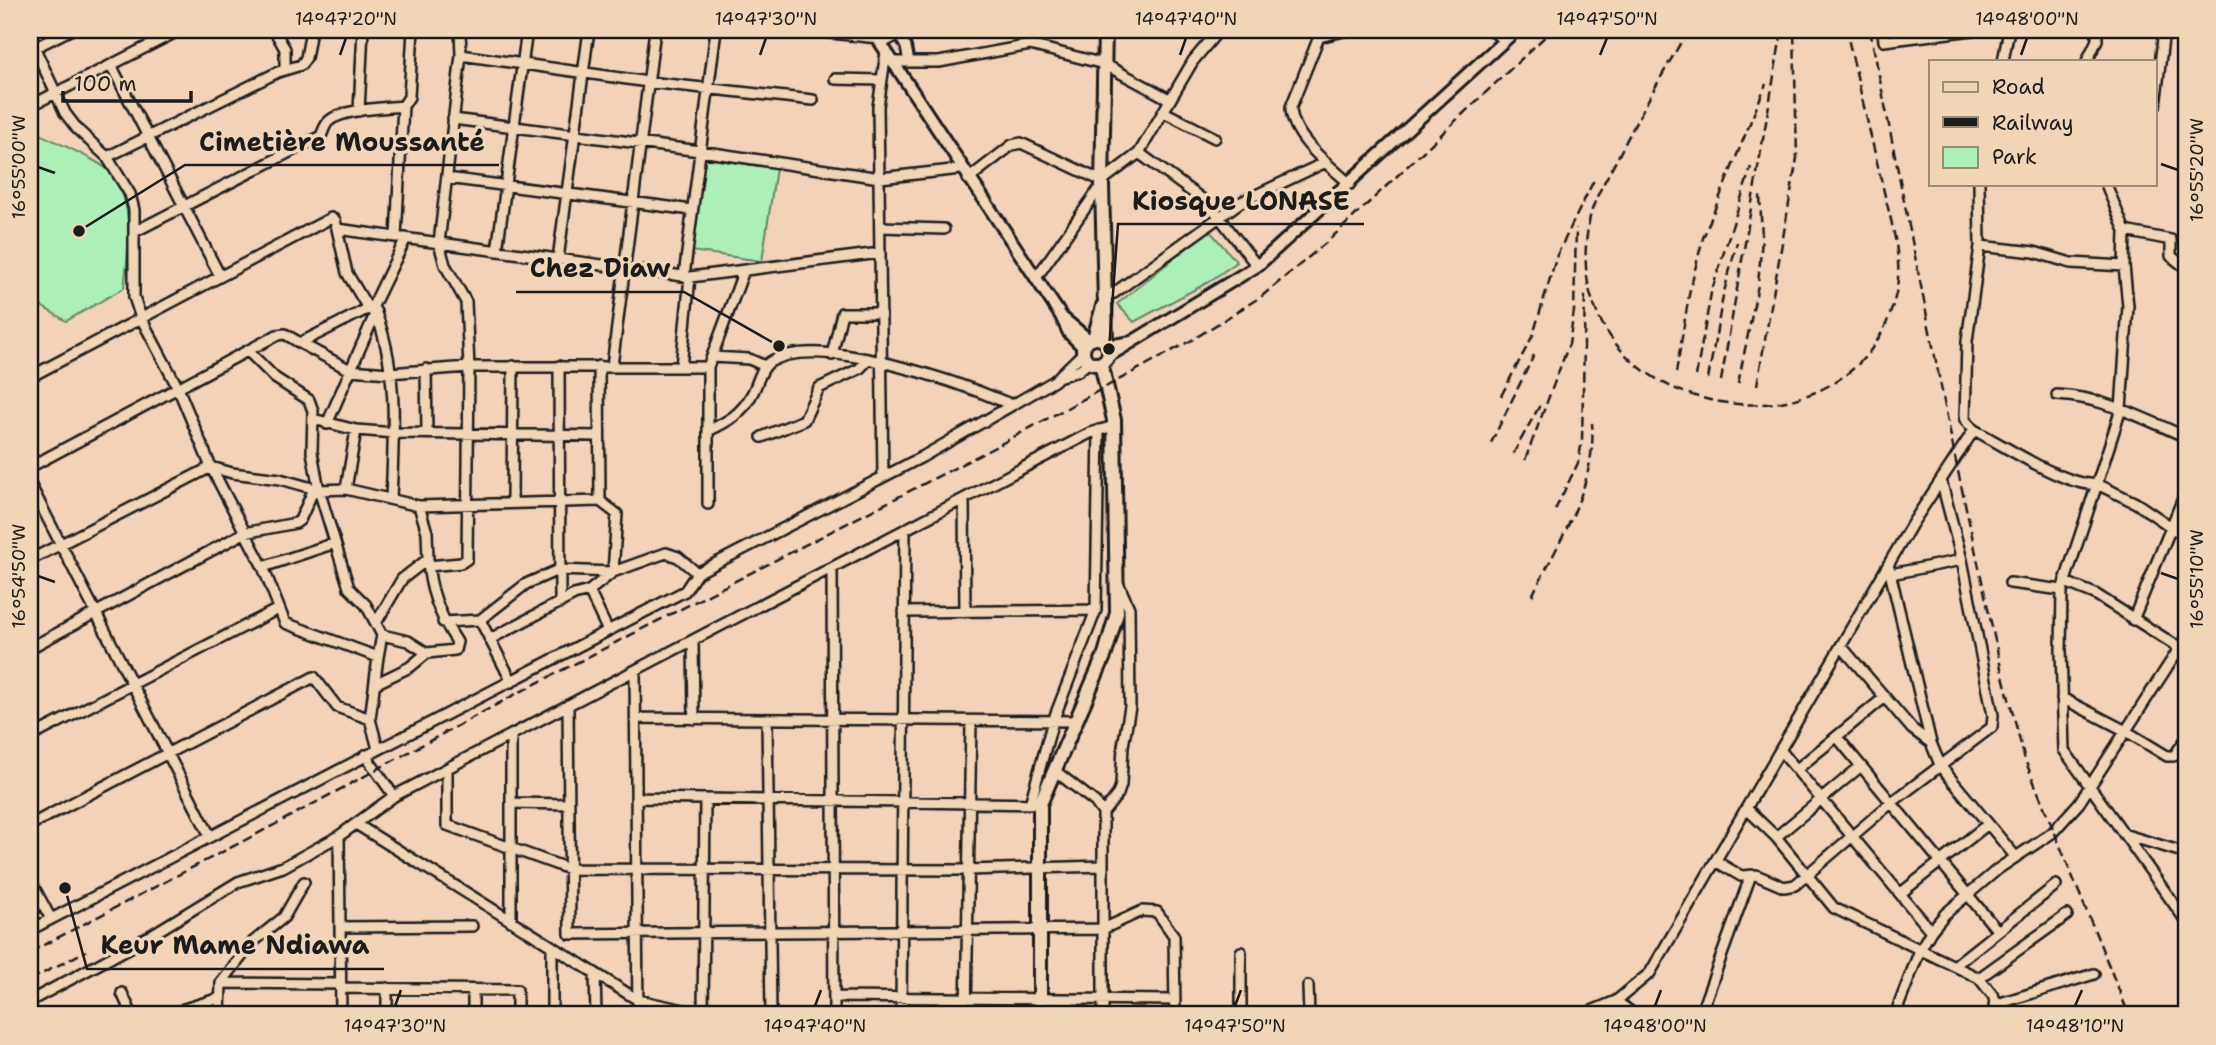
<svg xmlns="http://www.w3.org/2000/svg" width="2216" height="1045" font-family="'Shantell Sans',sans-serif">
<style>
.green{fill:#acefb8;stroke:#64866a;stroke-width:2}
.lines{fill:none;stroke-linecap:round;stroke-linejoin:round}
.minor-casing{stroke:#1c1c1c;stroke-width:14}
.tertiary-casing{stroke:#1c1c1c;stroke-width:16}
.secondary-casing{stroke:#1c1c1c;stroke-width:18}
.minor{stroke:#f0d5b7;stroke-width:9}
.tertiary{stroke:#f0d5b7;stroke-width:10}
.secondary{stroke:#f0d5b7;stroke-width:12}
.rail{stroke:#1c1c1c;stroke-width:2.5;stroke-dasharray:10 5;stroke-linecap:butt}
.ticks{fill:none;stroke:#1c1c1c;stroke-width:2.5}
.leader{fill:none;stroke:#1c1c1c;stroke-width:2.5}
.callout-dot{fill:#1c1c1c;stroke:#f0d5b7;stroke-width:2.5}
.callout-label{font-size:26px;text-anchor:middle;font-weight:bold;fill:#1c1c1c;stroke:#f0d5b7;stroke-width:7;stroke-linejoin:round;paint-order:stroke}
.neatline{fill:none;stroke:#1c1c1c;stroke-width:2.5}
.ticks-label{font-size:18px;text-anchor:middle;fill:#1c1c1c}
</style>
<rect width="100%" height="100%" fill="#f3d2ba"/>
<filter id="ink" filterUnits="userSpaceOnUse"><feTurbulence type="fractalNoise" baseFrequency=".0143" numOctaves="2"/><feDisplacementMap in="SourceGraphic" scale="14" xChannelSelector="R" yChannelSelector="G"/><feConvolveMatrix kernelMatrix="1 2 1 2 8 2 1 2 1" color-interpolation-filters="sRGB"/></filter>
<g filter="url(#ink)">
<path class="green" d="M 30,129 C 46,138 102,161 111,173 C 136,204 128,252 124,288 L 66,321 L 30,299 Z
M 705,158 L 776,168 L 762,261 L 691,251 Z
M 1209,230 L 1237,262 L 1207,283 L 1134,322 L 1117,304 Z"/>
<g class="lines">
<defs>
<path id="minor" d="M 274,30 L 285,49 L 285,70
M 803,30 L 878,38
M 1348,30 L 1319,37 L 1291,107 C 1291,137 1329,165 1350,184
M 1492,30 L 1504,41
M 1883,30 L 1884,41 L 1973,30
M 899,34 L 906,47 L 909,62
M 30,38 L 65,113 L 78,130 L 107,157 L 130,194 L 134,210 L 134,297 L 141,318 L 178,388 L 211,467 L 263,567 L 285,623 L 378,657 L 382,635 L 366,605 L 349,588 L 319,490 L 312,452 L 313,411 L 309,400 L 275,378 L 248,351
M 881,44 L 906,30
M 34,48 L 70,30
M 461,55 L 648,82 L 813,100
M 2003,61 L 2009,30
M 2087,61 L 2097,40 L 2097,30
M 891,62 L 939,62 L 1030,45 L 1104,64 L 1169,99
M 111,65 L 220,276
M 835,79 L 881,80
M 30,106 L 180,30
M 403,106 L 409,97 L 413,30
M 2155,106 L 2164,30
M 359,111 L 363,30
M 1164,112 L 1215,138
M 453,119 L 700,151 L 880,178 L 961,169
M 1139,153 L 1210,205 L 1257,266
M 107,157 L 278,72 L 301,65 L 306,58 L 311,30
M 447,178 L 692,210
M 968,179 L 1012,145 L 1021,143 L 1102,181 L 1139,153 L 1193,61 L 1219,30
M 1979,184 L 1980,246 L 1967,341 L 1965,420 L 1974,430 C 2004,445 2067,488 2097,484 L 2062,590 L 2061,650 L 2064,750 L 2186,921
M 2106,184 L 2125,231 L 2124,266 L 2128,306 L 2121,409 L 2097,484 L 2136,503 L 2186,537
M 880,227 L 944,229
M 337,229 L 690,277 L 880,253
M 2125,231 L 2171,240 L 2171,256 L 2186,268
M 134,232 L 321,136 C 323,132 325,124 329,121 C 342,109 385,108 403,106 L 396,237
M 1980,246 L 2034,252 L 2071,263 L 2124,266
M 497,251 L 527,30
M 558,259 L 589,30
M 684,276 L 716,30
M 1036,278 L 1101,186
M 1103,296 L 1114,293 L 1239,203 L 1326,162
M 373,306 C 399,365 394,436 391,498
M 300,343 L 350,370 L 389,373 L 469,367 L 708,367
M 832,355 L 842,313 L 881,313
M 712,357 L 749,359 L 765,366
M 559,366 L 560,603
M 599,366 L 600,501
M 612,366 L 655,30
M 681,367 L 690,277
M 426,369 L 427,433
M 1061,376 L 1078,371 L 1089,362
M 30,377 L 331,218 L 335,220 L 347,273 L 369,310
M 2057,395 C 2103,397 2145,419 2186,437
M 313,419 L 356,430 L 395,433 L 599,436
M 327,424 L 376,312
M 708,431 C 727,422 742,414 752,394 C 758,384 760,368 770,362 C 818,332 960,383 1010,404
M 762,437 L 804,420 L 819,388 L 859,369 L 868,360
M 30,467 L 277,335 L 285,334 L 300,343 L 373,306 L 406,238
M 883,477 L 878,107 L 886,52
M 30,484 L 210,836
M 346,489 L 356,430
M 964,499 L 965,612
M 512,503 L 513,366
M 708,504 L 708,367 L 743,273
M 419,506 L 427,532 L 428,559
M 30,560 L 211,467 L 232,473 L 280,479 L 319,490 L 346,489 L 419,506 L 600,501 L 617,514 L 613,572 L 589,591
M 428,566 L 461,563 L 467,559 L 469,367 L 466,302 L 445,265 L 439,243 L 461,55 L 460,30
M 263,567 L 335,543
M 832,568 L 834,1015
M 1889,568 L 1931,743 L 1941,767 L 2015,856
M 1891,574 L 1962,560
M 2065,582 L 2095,594 L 2186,652
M 2010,583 L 2062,590
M 904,612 L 1096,610
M 480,620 L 512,682
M 2133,620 L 2186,491
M 443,622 L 480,620 L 526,584 L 558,570 L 613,572 L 666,553 L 678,557 L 697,573
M 376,623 L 402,579 L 428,559 C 429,589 441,618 457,642 L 455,650 L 427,653 L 408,641 L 382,635
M 490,639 L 574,595 L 589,591 L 608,631
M 693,641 L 694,719
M 1842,647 L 1912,729 L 1931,743
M 30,648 L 244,533 L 296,523 L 300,520 L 314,489
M 635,671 L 638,1015
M 375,684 L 410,667 L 427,653
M 2062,698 L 2126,731 L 2167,756 L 2174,756 L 2186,739
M 568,705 L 570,934 L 1103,929 L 1142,911 L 1157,912 L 1174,936 L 1175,1015
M 636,718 L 1074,721
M 767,719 L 771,1015
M 30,737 L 278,609
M 1837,737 L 1997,930
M 378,749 L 370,719 L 378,657
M 1781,751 L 1931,931
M 365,755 L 394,796
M 447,769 L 447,825 L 569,869 L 968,870 L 1103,866
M 1797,769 L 1885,697
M 1054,770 L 1095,802 L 1103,813 L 1118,794 L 1121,785 L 1123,746 L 1130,707 L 1129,608 L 1119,585
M 636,798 L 1040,804
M 511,803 L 569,804
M 1030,804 L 1053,721 L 1096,610 L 1099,430
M 1747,809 L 1776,837 L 1834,908 L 1979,978 L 1994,997 L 1996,1015
M 1103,813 L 1103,1015
M 356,824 L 638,1000 L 707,1015
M 30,825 L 314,677 L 337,707 L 370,719
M 2126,835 L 2186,853
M 339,836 L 341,1015
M 1776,837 L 1861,766
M 1717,862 L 1741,876 L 1756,875 L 1784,887 L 1795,885 L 1891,803 L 1992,727 L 1993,715 L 1962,560 L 1941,480
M 30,880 L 51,919
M 1901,893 L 1988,824
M 511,921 L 511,735
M 340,927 L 472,926
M 30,930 L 685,591 L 697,573 L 922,457 L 1054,381 L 1083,353
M 1241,952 L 1241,1015
M 1954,966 L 2056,885
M 595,974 L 596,1015
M 1979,978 L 2067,915
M 221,983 L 340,984
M 1308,986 L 1309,1015
M 340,988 L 517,990 L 517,1015
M 473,990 L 473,1015
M 122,993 L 132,1015
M 834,997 L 1175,1000
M 30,1001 L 138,943 L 238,882 L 283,867 L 339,836 L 394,796 L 1090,433 L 1114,426
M 1616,1001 L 1635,1015
M 1994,1005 L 2094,974
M 175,1015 L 184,1009 L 220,998
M 220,1015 L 221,983 L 253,942 L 284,917 L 304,882
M 387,1015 L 387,988
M 552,1015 L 552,947
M 703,1015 L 705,799
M 901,1015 L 905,530
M 966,1015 L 971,721
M 1582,1015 L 1616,1001 L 1650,973 L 1912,524 L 1974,430
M 1700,1015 L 1751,875
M 1895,1015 L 1920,950 L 1931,931 L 1945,914 L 1998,869 L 2052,833 L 2079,803 L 2186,638"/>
<path id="tertiary" d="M 872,30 L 1061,316 L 1069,333 L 1083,347
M 1064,319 L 1089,340
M 1108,346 L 1132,342
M 1107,357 L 1257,266 L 1516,30"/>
<path id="secondary" d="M 1105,30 L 1102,185 L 1106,342
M 1094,338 L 1103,306
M1083 351a13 13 0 1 1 26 0a13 13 0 1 1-26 0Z
M 1040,1015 L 1040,804 L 1105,654 L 1117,613 L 1114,420 L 1101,363"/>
</defs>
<use href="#minor" class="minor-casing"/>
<use href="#tertiary" class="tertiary-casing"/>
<use href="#secondary" class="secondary-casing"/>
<use href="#minor" class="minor"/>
<use href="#tertiary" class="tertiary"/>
<use href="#secondary" class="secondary"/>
<path class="rail" d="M 1688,30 C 1663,73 1639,115 1617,159 C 1606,180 1593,199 1589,222 C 1550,422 1858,475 1896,293 C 1904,256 1889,216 1881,179 C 1869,129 1858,80 1846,30
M 1870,30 L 1956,462 L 2001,668 L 2025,760 L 2129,1015
M 1676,373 L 1690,289 L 1703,238 L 1766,84
M 1696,376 L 1711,293 L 1751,167
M 1708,379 L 1723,296 L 1737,242
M 1721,381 L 1782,30
M 1738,384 L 1758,285 L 1762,238 L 1760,195
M 1757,385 L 1797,158 L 1794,30
M 1501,396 L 1533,335 L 1557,255 L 1595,178
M 1491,443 L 1534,355
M 1513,454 L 1540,405
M 1525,460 L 1569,344 L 1574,311 L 1576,228
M 1555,510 L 1578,463 L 1582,441 L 1585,292
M 1532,596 C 1559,541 1597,486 1592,423
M 30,952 L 278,823 L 518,693 L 997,446 L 1192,340 L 1262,296 L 1327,242 L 1552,30
M 30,980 L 86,951"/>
</g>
</g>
<path class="ticks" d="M 340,55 L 346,38M 760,55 L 766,38M 1180,55 L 1186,38M 1600,55 L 1607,38M 2021,55 L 2027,38M 2161,164 L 2178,170M 38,167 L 55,173M 2161,573 L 2178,579M 38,576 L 55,582M 395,1006 L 401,990M 815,1006 L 821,990M 1235,1006 L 1241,990M 1655,1006 L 1661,990M 2075,1006 L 2082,990"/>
<path class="leader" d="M79 231L185 165H499M1109 349L1118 224H1364M779 346L684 292H516M65 888L87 969H384"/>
<g class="callout-dot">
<circle cx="79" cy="231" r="7"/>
<circle cx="1109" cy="349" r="7"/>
<circle cx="779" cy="346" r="7"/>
<circle cx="65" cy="888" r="7"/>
</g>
<g class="callout-label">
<text x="342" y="151">Cimetière Moussanté</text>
<text x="1241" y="210">Kiosque LONASE</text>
<text x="600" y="277">Chez Diaw</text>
<text x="235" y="954">Keur Mame Ndiawa</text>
</g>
<rect width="2216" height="1045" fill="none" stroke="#f0d5b7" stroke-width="77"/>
<rect x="1929" y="60" width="228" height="126" fill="#f0d5b7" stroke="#9b8b79" stroke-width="2"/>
<rect x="1943" y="82" width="35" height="10" fill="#f0d5b7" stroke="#9b8b79" stroke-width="2"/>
<text x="1992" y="94" font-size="21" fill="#1c1c1c">Road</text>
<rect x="1943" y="117" width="35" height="10" fill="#1c1c1c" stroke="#9b8b79" stroke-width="2"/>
<text x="1992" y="130" font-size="21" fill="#1c1c1c">Railway</text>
<rect x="1943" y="147" width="35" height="21" fill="#acefb8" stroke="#9b8b79" stroke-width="2"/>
<text x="1992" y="164" font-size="21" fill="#1c1c1c">Park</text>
<path d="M63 91v10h128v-10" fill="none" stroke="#1c1c1c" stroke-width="3.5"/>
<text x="74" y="91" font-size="21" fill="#1c1c1c" stroke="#f0d5b7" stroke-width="5" paint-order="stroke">100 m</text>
<rect x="38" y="38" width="2140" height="968" class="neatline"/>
<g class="ticks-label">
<text x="346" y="25">14°47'20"N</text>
<text x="766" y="25">14°47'30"N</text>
<text x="1186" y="25">14°47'40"N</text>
<text x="1607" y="25">14°47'50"N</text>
<text x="2027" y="25">14°48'00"N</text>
<text transform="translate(19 167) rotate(-90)" y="6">16°55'00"W</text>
<text transform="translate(2197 170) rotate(-90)" y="6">16°55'20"W</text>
<text transform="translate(19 576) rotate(-90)" y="6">16°54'50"W</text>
<text transform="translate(2197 579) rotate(-90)" y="6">16°55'10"W</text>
<text x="395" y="1032">14°47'30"N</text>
<text x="815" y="1032">14°47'40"N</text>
<text x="1235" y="1032">14°47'50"N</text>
<text x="1655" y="1032">14°48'00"N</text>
<text x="2075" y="1032">14°48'10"N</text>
</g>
</svg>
